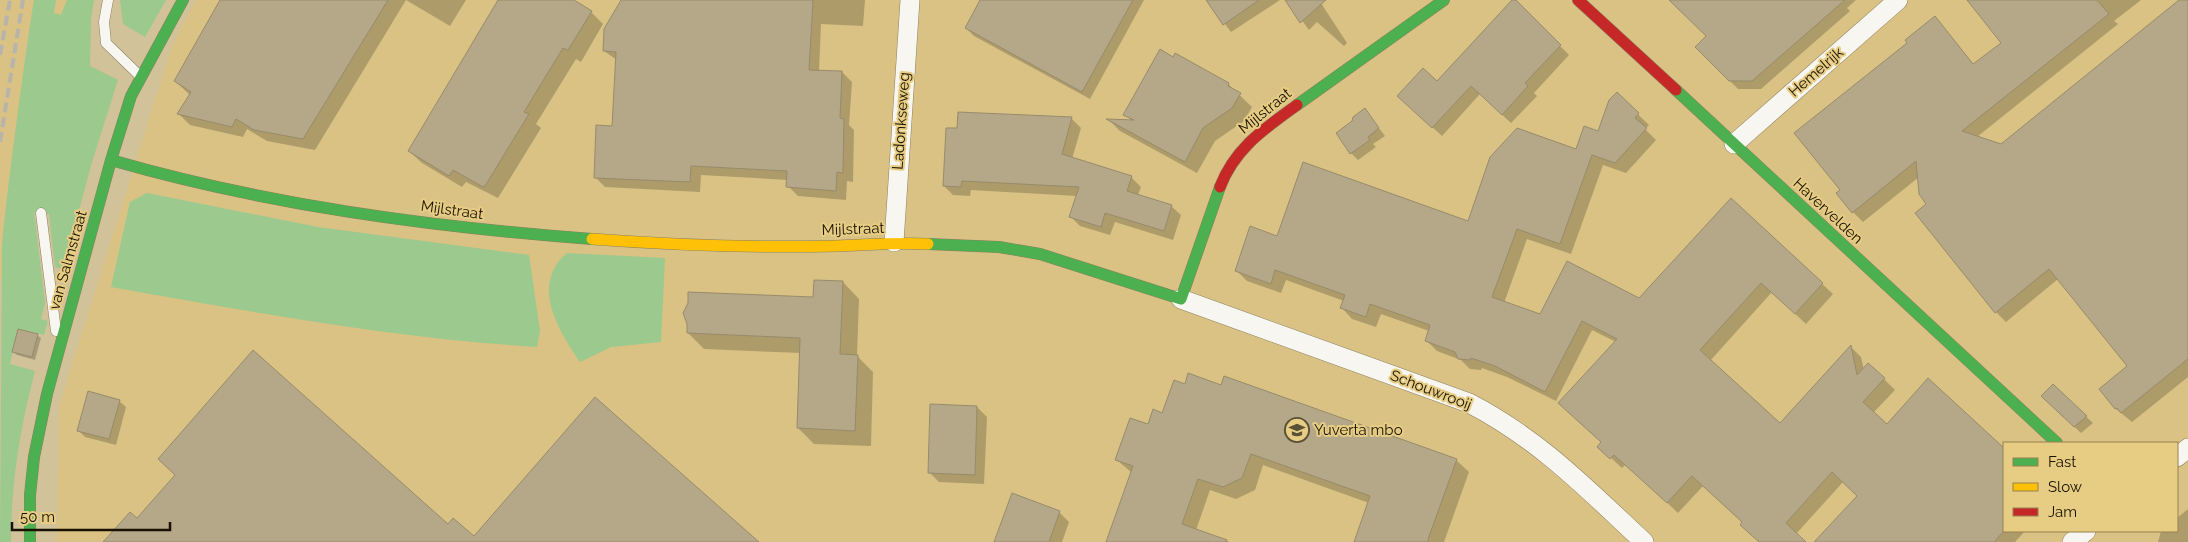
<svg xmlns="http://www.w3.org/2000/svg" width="2188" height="542" font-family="Raleway,sans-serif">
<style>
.built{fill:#d9c284;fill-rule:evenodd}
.green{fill:#9bc98e}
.shadow{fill:#0003}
.building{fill:#b4a889;stroke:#978b6b}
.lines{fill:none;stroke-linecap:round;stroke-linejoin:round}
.lane-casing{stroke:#8c805e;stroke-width:11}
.street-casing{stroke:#8c805e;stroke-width:20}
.fast-casing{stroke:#8c805e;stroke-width:12}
.slow-casing{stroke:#8c805e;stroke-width:12}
.jam-casing{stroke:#8c805e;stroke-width:12}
.lane{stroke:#f8f6f0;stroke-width:10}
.street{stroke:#f8f6f0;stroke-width:19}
.fast{stroke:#4caf50;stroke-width:11}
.slow{stroke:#ffc107;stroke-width:11}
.jam{stroke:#c62828;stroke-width:11}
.rail{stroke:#b8b4ab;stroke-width:4;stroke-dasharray:10 5;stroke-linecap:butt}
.labels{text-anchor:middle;stroke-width:4;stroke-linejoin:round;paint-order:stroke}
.street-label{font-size:15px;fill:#191200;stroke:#e7cc84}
.poi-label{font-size:15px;fill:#191200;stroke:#e7cc84;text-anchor:start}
</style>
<rect width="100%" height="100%" fill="#d1c29a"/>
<path class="built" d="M 0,0 L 94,0 L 91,19 L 90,66 L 108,75 L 49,213 L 21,211 L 0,282 Z
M 196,0 L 2188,0 L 2188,542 L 57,542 L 59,407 L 172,46 ZM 2004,443 L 2177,443 L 2177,531 L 2004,531 Z"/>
<path class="green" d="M 34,0 L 56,0 L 54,13 L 61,15 L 67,0 L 94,0 L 91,19 L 90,66 L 118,80 L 92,162 L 63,269 L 55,267 L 49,214 L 34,212 L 45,303 L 41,319 L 48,321 L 44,335 L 18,329 L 10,364 L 35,371 C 20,428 11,483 11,542 L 0,542 L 2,257 C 0,239 28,34 34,0 Z
M 120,0 L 166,0 L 145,37 L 123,24 Z
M 147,193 L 318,227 L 529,255 L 540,331 L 537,347 C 394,338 252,312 111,287 L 130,202 Z
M 567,253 L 665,258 L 661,342 L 611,347 L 580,362 C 558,330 530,284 567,253 Z"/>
<path class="shadow" d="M 222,0 L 406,0 L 315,150 L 267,141 L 247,129 L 243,137 L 190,125 L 179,114 L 190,95 L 175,81 Z
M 406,0 L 466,0 L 450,26 Z
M 500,0 L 572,0 L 591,12 L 603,24 L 581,62 L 576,59 L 536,124 L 541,128 L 498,198 L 466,182 L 462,187 L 422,163 L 409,151 Z
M 622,0 L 865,0 L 863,26 L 821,24 L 819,71 L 842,72 L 852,82 L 849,125 L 854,130 L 853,182 L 847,181 L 846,200 L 798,196 L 788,186 L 788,180 L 701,175 L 700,192 L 605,187 L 595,177 L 614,127 L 617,60 L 604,51 Z
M 981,0 L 1144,0 L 1090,99 L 974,36 L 966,28 Z
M 1207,0 L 1280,0 L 1231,32 Z
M 1287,0 L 1319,0 L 1347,43 L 1344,46 L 1317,22 L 1309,30 Z
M 1514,0 L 1569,55 L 1534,93 L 1537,96 L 1511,123 L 1480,94 L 1442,136 L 1408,105 L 1437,83 Z
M 1671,0 L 1856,0 L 1847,8 L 1850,11 L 1761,89 L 1738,89 L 1704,55 L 1707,36 Z
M 1968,0 L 2141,0 L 2114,21 L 2118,24 L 1977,137 L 2001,145 L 2181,0 L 2188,0 L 2188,377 L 2132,422 L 2116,409 L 2100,389 L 2129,366 L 2058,279 L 2006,322 L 1996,312 L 1928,205 L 1919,177 L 1863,222 L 1853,212 L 1842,190 L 1909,43 L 1935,18 L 1974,65 L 2003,43 Z
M 1173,58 L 1228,84 L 1252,107 L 1244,121 L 1215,141 L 1197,173 L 1120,131 L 1109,120 L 1132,121 L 1125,114 Z
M 1617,94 L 1649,125 L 1645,129 L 1656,140 L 1626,173 L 1603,165 L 1571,254 L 1527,239 L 1504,303 L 1541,316 L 1639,300 L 1731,200 L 1833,294 L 1806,324 L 1772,292 L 1710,361 L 1780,425 L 1851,347 L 1861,357 L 1864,370 L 1884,379 L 1895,390 L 1873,413 L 1887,425 L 1928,380 L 2004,450 L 2004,531 L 2025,531 L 2015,542 L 1816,542 L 1859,496 L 1843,482 L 1796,534 L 1804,542 L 1759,542 L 1744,523 L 1703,486 L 1678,513 L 1626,464 L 1622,468 L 1599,447 L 1602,443 L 1616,342 L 1592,330 L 1556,401 L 1507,377 L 1482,368 L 1481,370 L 1470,369 L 1461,360 L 1437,351 L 1426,340 L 1429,331 L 1381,314 L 1376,327 L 1352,319 L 1342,308 L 1344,301 L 1286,280 L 1281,293 L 1247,281 L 1236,270 L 1278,238 L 1469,222 L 1577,151 L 1599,132 Z
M 1365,110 L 1385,136 L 1373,144 L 1376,147 L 1358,160 L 1351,153 L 1354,122 Z
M 1071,118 L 1081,128 L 1072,159 L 1131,177 L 1141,187 L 1138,195 L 1171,206 L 1181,215 L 1173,240 L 1115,222 L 1110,235 L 1080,226 L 1071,217 L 1077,196 L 971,190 L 970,196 L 953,195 L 944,186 Z
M 843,282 L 859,299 L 857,356 L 873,372 L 871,446 L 814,444 L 798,428 L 801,353 L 704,349 L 688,333 L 814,298 Z
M 37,335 L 41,338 L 35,360 L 17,355 L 14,352 Z
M 2053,386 L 2093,423 L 2081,433 L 2049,403 Z
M 119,401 L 126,407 L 116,445 L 85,437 L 78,430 Z
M 977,407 L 987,417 L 984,484 L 939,482 L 929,472 Z
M 1163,414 L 1456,460 L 1469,472 L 1444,542 L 1355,542 L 1369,503 L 1263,465 L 1255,490 L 1236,499 L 1210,490 L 1196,530 L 1230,542 L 1107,542 L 1132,473 L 1117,460 L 1149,426 Z
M 2188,509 L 2188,542 L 2158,542 L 2161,531 L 2177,531 L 2177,518 Z
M 1059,512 L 1069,522 L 1062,542 L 995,542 Z"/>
<path class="building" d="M 220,0 L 388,0 L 303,139 L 254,130 L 236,119 L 232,127 L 177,114 L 191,92 L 174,81 Z
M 498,0 L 574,0 L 592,11 L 568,50 L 563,48 L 524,112 L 529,114 L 485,186 L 483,187 L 453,170 L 449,176 L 408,151 Z
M 621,0 L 813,0 L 809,70 L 842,71 L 840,118 L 844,119 L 843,173 L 837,172 L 836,191 L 786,187 L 787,171 L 691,166 L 690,182 L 594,178 L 596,125 L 612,126 L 616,52 L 603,51 L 604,29 Z
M 980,0 L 1133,0 L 1082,92 L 965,28 Z
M 1206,0 L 1259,0 L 1223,25 Z
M 1285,0 L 1326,0 L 1300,23 Z
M 1512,0 L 1516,0 L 1561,45 L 1525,83 L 1528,86 L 1502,115 L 1471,86 L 1432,128 L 1397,96 L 1423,68 L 1437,81 Z
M 1669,0 L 1845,0 L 1752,81 L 1729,81 L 1695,47 L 1706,36 Z
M 1967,0 L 2097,0 L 2109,14 L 1962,131 L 2001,144 L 2179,0 L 2188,0 L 2188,359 L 2121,413 L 2117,408 L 2115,409 L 2099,389 L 2127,366 L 2049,269 L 1995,313 L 1915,213 L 1926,204 L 1919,194 L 1916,161 L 1852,213 L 1836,193 L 1840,190 L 1794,133 L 1907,43 L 1905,40 L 1935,16 L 1973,64 L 2001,43 Z
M 1160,49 L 1173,57 L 1175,53 L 1229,83 L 1228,86 L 1241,93 L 1232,108 L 1203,128 L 1185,162 L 1106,119 L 1134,120 L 1123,115 Z
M 1617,92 L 1639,113 L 1635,118 L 1647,128 L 1615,163 L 1592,155 L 1560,244 L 1517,229 L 1492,297 L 1540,314 L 1567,261 L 1639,298 L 1731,198 L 1823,283 L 1795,314 L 1761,283 L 1700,350 L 1780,423 L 1851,345 L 1857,375 L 1868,363 L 1885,378 L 1863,402 L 1887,424 L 1928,378 L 2004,448 L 2004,531 L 1994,542 L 1814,542 L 1857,496 L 1832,472 L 1786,523 L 1806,542 L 1759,542 L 1740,525 L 1742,522 L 1692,476 L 1667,503 L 1614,455 L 1610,459 L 1597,447 L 1601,442 L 1558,403 L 1617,339 L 1582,321 L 1545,392 L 1495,366 L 1471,358 L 1470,360 L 1458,359 L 1455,352 L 1425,341 L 1430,325 L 1370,304 L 1366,317 L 1340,308 L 1345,295 L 1275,270 L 1271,284 L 1235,271 L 1250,226 L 1277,236 L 1303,162 L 1468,221 L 1490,157 L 1517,128 L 1576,149 L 1584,126 L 1598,131 L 1609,100 Z
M 1365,108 L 1379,128 L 1368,137 L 1370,140 L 1350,154 L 1336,133 L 1352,121 L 1353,117 Z
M 958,112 L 1072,117 L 1062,154 L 1132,176 L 1127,191 L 1172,205 L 1164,231 L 1105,213 L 1101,227 L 1069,217 L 1079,187 L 962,181 L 961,187 L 943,186 L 946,128 L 957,128 Z
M 814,280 L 843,281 L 840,354 L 858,355 L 855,431 L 797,428 L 800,338 L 687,333 L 687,324 L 683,313 L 688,303 L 688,292 L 813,297 Z
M 18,329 L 38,334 L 32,357 L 12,352 Z
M 253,350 L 448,524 L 453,518 L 474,536 L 595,397 L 759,542 L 103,542 L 130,512 L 137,518 L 175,475 L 158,459 Z
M 1188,373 L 1221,385 L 1224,376 L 1457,459 L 1427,542 L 1354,542 L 1370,496 L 1251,454 L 1242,478 L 1223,487 L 1198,479 L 1182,524 L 1227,540 L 1226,542 L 1106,542 L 1133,466 L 1115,460 L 1130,418 L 1148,424 L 1153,409 L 1162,413 L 1174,380 L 1185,384 Z
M 2053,384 L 2087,416 L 2074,427 L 2041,396 Z
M 88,391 L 120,400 L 109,439 L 77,431 Z
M 930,404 L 977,406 L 975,475 L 928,473 Z
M 1012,493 L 1060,511 L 1049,542 L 994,542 Z"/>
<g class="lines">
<defs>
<path id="lane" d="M 108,0 L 104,22 L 106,43 L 140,76
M 41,213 L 56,331"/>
<path id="street" d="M 1734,144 L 1898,0
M 894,242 L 910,0
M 1181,299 L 1469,403 C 1539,439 1587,489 1644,542
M 2177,457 L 2188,448
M 2072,542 L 2086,531"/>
<path id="fast" d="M 1676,90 L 2057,443
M 1297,105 L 1444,0
M 111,160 C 267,205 430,227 592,239
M 928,244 L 999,247 L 1040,254 L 1181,299 L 1220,187
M 30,542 L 30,495 L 34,457 L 47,394 L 111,160 L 131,96 L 183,0"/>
<path id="slow" d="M 592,239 C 673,245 755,248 836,246 C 867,245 897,242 928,244"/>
<path id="jam" d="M 1578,0 L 1676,90
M 1220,187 C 1235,148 1264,129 1297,105"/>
</defs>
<use href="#lane" class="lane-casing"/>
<use href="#street" class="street-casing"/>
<use href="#fast" class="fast-casing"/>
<use href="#slow" class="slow-casing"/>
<use href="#jam" class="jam-casing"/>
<use href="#lane" class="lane"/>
<use href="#street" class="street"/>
<use href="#fast" class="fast"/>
<use href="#slow" class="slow"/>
<use href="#jam" class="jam"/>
<path class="rail" d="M 0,55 L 10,0
M 0,142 L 23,0"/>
</g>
<defs>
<symbol id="university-ring" viewBox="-11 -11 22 22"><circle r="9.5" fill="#e7cc84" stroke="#595036" stroke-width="1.5"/><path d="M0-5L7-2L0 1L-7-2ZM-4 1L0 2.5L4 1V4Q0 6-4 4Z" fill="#595036"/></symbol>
</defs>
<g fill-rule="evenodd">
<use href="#university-ring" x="1283" y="416" width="28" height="28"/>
</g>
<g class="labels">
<g class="street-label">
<text transform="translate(1816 72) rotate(-41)" y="5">Hemelrijk</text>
<text transform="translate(1265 111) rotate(-39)" y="5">Mijlstraat</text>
<text transform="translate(901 121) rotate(-86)" y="5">Ladonkseweg</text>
<text transform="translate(452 210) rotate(8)" y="5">Mijlstraat</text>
<text transform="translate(1828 211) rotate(43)" y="5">Havervelden</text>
<text transform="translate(853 229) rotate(-2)" y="5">Mijlstraat</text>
<text transform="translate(68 260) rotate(-74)" y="5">van Salmstraat</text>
<text transform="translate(1431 390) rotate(21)" y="5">Schouwrooij</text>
</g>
<g class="poi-label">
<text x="1314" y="435">Yuverta mbo</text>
</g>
</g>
<rect x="2003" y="442" width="175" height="90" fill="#e7cc84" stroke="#95824f"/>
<rect x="2013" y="458" width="25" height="8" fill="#4caf50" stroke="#95824f"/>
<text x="2048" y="467" font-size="15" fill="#191200">Fast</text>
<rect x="2013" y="483" width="25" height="8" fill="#ffc107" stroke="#95824f"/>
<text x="2048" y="492" font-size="15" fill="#191200">Slow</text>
<rect x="2013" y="508" width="25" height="8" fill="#c62828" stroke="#95824f"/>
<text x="2048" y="517" font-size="15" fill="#191200">Jam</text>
<path d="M12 522v8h158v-8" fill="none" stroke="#191200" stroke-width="2.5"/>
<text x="20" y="522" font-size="15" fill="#191200" stroke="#e7cc84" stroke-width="4" paint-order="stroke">50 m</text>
</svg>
